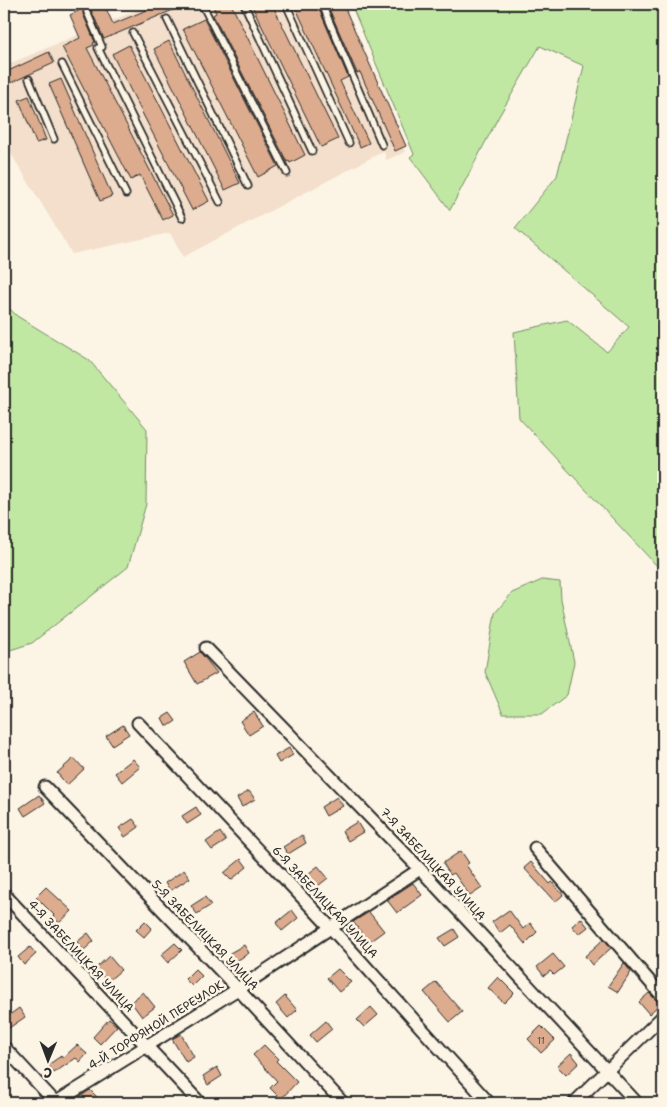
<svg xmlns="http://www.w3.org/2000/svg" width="667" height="1107" font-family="'Shantell Sans',sans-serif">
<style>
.built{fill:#f3dfcb}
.green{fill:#c1e8a3;stroke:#768a67}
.building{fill:#ddac8e;stroke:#2b2b2b}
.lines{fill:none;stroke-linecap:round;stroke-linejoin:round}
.lane-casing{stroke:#2b2b2b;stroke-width:9}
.street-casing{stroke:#2b2b2b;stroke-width:15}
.lane{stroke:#fcf5e5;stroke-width:5.5}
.street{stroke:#fcf5e5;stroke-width:11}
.labels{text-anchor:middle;stroke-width:5;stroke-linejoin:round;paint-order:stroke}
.number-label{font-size:10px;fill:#584b44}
.street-label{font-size:12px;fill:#2b2b2b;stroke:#fcf5e5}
</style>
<rect width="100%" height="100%" fill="#fcf5e5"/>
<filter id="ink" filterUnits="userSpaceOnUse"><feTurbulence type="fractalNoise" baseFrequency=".02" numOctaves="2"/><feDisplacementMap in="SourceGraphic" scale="10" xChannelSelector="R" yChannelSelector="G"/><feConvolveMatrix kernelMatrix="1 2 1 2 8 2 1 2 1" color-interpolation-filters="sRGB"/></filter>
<g filter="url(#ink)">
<path class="built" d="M 151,4 L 343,4 L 405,152 L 386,160 L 384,151 L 183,257 L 170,233 L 72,254 L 4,142 L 4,66 Z"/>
<path class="green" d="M 351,4 L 406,4 L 406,9 L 420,4 L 663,4 L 663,559 L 656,565 L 519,418 L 514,332 L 567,320 L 607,352 L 629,327 L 515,228 L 557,176 L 584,66 L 540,46 L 499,116 L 450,210 L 410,157 L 414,154 Z
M 4,303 L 17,316 L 89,360 L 147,429 L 146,504 L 128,567 L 32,643 L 4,652 Z
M 542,580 L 560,582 L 561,599 L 574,662 L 567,695 L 542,714 L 503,714 L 485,672 L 495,613 L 512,593 Z"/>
<path class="building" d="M 94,4 L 104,4 L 113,24 L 161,4 L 187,4 L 104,39 L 91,10 L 86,7 Z
M 212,4 L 231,4 L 305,155 L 290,163 L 289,161 L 287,162 L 213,15 L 216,13 Z
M 251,4 L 272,4 L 338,139 L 321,147 Z
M 294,4 L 317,4 L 348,77 L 340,81 L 369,143 L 360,147 Z
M 327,4 L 343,4 L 406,146 L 395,151 L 360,72 L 357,73 Z
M 84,8 L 83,14 L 95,42 L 93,43 L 94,45 L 87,48 L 173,215 L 163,220 L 140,175 L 131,180 L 62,47 L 80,38 L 70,15 Z
M 204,19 L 278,166 L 258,177 L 183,29 Z
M 169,41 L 240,183 L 225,190 L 154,49 Z
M 129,45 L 209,201 L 192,210 L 112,54 Z
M 49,52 L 54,63 L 4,86 L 4,73 Z
M 61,79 L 112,196 L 100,201 L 49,84 Z
M 29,96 L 46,140 L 36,143 L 19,100 Z
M 200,652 L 217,673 L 197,684 L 184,662 Z
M 254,712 L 263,726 L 249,735 L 240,721 Z
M 170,713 L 176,721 L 167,727 L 162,718 Z
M 123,725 L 129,734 L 112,745 L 106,736 Z
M 289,748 L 293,755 L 279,763 L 275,756 Z
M 74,758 L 84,769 L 67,785 L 57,773 Z
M 133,759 L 140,767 L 122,782 L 115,773 Z
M 249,791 L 255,799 L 242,807 L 237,798 Z
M 39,795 L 45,803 L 25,816 L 20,808 Z
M 337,797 L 343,806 L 326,816 L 321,807 Z
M 196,807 L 201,815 L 187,824 L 182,816 Z
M 133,819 L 139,827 L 125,837 L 119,828 Z
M 357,822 L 363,832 L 348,841 L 342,831 Z
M 220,832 L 226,841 L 212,850 L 206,842 Z
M 302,835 L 306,843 L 288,854 L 283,847 Z
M 461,851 L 469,863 L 466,865 L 482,888 L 470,896 L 454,873 L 450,875 L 443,863 Z
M 241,859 L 247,867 L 231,880 L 224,873 Z
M 531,862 L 550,884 L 552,882 L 563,895 L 555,902 L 524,868 Z
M 318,866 L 328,878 L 313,890 L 303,878 Z
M 184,870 L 190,878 L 170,891 L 165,883 Z
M 413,883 L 422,895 L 397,913 L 387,900 Z
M 46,887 L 72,911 L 59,923 L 53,916 L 54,915 L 36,897 Z
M 205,897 L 211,905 L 197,914 L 191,906 Z
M 292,910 L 298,918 L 282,931 L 276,923 Z
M 509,910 L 523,929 L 530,923 L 537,932 L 525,944 L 510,925 L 500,933 L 492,922 Z
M 369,912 L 384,931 L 369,942 L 353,922 Z
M 581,918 L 588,927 L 579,934 L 572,926 Z
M 145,921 L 152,928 L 144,937 L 136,930 Z
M 454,929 L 459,937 L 445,946 L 439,938 Z
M 88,933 L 94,941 L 84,950 L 77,942 Z
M 604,939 L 611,948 L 592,965 L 585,956 Z
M 175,943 L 182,950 L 168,963 L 161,955 Z
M 244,945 L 249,953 L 235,962 L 230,953 Z
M 30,947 L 36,954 L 24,965 L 18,957 Z
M 553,954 L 564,967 L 554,975 L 550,971 L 544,976 L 537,967 Z
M 109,956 L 121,970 L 107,982 L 96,968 Z
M 624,963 L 631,972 L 618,992 L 608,986 Z
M 195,969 L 202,976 L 192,986 L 185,979 Z
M 338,969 L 351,982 L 339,992 L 327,978 Z
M 498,977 L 514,993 L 504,1003 L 488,988 Z
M 436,982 L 462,1012 L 450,1022 L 424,992 Z
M 143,992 L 155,1007 L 142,1017 L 131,1002 Z
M 649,993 L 660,1004 L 649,1014 L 639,1002 Z
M 285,996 L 297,1010 L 288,1018 L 276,1004 Z
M 371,1007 L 378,1015 L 364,1027 L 357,1020 Z
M 19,1008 L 25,1017 L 9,1028 L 4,1019 Z
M 109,1019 L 117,1026 L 100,1044 L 93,1037 Z
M 326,1021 L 332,1029 L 316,1042 L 310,1035 Z
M 541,1026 L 555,1040 L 541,1053 L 528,1039 Z
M 181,1034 L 194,1057 L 186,1062 L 172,1039 Z
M 77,1045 L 87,1054 L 80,1062 L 76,1058 L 54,1073 L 48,1065 L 61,1056 L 63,1058 Z
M 264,1045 L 278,1059 L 276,1061 L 297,1082 L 281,1099 L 270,1088 L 277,1081 L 253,1055 Z
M 571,1053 L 579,1063 L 566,1075 L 557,1066 Z
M 217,1067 L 222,1076 L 208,1085 L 203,1076 Z
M 90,1090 L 99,1099 L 95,1103 L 74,1103 L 81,1096 Z"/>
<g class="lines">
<defs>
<path id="lane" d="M 202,4 L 287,173
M 244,4 L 312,151
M 286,4 L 349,143
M 322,4 L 382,145
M 87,12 L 102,47
M 167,19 L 248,186
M 133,33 L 220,202
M 98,48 L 182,218
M 62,64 L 126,194
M 29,79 L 54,139"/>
<path id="street" d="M 206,648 L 420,869 L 637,1103
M 138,723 L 331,928 L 489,1103
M 45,787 L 238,989 L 343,1103
M 535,848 L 663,997
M 4,894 L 200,1103
M 4,1047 L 56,1103
M 55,1103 L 238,989 L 420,869
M 574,1103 L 663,1016"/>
</defs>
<use href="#lane" class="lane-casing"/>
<use href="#street" class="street-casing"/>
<use href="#lane" class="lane"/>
<use href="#street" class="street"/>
</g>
</g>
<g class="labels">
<g class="number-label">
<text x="541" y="1044">11</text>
</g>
<g class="street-label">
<text transform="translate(433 864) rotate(47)" y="4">7-Я ЗАБЕЛИЦКАЯ УЛИЦА</text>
<text transform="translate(325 902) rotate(47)" y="4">6-Я ЗАБЕЛИЦКАЯ УЛИЦА</text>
<text transform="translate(205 935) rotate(46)" y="4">5-Я ЗАБЕЛИЦКАЯ УЛИЦА</text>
<text transform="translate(81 956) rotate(47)" y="4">4-Я ЗАБЕЛИЦКАЯ УЛИЦА</text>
<text transform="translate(156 1025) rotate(-32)" y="4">4-Й ТОРФЯНОЙ ПЕРЕУЛОК</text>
</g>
</g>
<rect width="667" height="1107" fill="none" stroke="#fcf5e5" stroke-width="20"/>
<rect x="10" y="10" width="647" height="1087" fill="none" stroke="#2b2b2b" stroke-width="2" filter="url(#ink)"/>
<g transform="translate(48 1060) rotate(181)" stroke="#fcf5e5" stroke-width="4" paint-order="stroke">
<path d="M0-4L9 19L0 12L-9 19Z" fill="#2b2b2b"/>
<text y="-8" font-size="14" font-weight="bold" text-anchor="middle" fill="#2b2b2b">С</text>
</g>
</svg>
